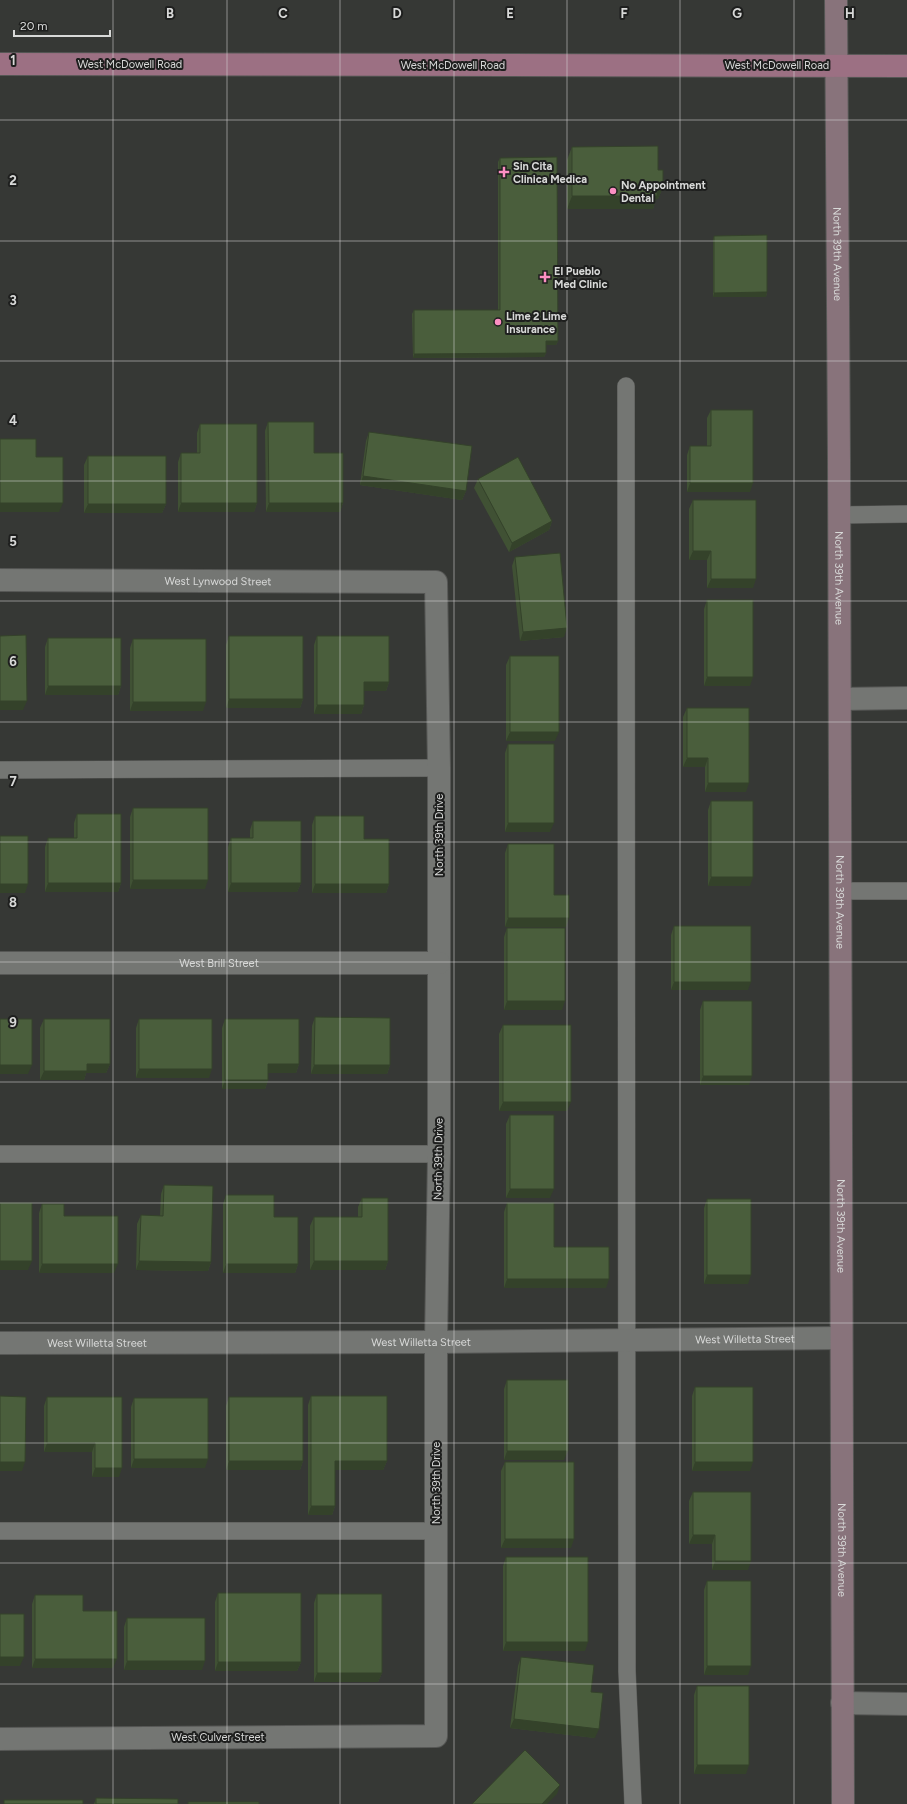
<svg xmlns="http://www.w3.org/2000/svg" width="907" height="1804" font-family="Figtree,sans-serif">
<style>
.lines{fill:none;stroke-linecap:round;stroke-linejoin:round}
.lane-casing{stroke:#565755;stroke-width:18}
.street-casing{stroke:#565755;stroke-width:24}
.secondary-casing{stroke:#565755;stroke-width:24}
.primary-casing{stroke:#565755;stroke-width:24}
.lane{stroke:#747673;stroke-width:17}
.street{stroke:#747673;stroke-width:22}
.secondary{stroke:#88737b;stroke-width:22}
.primary{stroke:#9c7083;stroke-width:22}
.wall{fill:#405134}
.shaded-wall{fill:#34422a}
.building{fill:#4a5e3c;stroke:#34422a}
.grid{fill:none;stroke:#d8d9d8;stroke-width:1;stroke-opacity:0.55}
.poi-dot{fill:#fc8fc2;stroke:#1e1f1e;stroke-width:1.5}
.labels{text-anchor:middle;stroke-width:4;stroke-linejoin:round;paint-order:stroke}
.street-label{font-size:11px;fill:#d8d9d8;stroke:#1e1f1e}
.poi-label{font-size:11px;font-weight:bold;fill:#d8d9d8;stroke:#1e1f1e;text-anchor:start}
.grid-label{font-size:13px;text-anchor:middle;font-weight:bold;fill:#d8d9d8;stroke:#1e1f1e;stroke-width:4;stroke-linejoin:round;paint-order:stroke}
</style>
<rect width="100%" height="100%" fill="#363835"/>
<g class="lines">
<defs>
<path id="lane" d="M 626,386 L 627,1671 L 633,1804
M 839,515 L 907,514
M 0,770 L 439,768
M 841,891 L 907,891
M 0,1154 L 439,1154
M 0,1531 L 436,1531"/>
<g id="street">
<path id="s1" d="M 0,580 L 436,582 L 439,768 L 439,1154 L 436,1342 L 436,1736 L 0,1739"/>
<path d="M 840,699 L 907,698"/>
<path id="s2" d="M 0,963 L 439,963"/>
<path id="s3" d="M 0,1343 L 436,1342 L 841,1338"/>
<path d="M 842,1703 L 907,1704"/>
</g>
<g id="secondary">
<path id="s4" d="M 836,0 L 839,459 L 843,1804"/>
</g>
<path id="primary" d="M 0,64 L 907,66"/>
</defs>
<use href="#lane" class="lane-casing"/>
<use href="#street" class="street-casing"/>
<use href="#secondary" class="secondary-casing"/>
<use href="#primary" class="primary-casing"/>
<use href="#lane" class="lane"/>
<use href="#street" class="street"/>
<use href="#secondary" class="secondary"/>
<use href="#primary" class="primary"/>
</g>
<path class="wall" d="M 572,147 L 658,170 L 663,187 L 658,199 L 656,199 L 653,209 L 567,209 L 567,160 Z
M 500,158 L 558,341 L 556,345 L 546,345 L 546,353 L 544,357 L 413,358 L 412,314 L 414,310 L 498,310 L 498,162 Z
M 714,236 L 767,292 L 766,297 L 713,297 L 713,240 Z
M 711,410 L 750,492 L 687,492 L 687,455 L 690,446 L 707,446 L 707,418 Z
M 268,422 L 314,453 L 343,503 L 340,512 L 266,512 L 265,431 Z
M 200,424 L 257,503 L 254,512 L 178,512 L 178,462 L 181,453 L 197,453 L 197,433 Z
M 369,432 L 466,491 L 462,500 L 360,485 L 366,441 Z
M 88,456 L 166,504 L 162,513 L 84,513 L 84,465 Z
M 478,479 L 552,521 L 549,530 L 509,552 L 474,488 Z
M 693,500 L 753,588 L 707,588 L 707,560 L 689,560 L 689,509 Z
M 515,557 L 564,637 L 520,641 L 512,566 Z
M 707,600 L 750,686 L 704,686 L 704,609 Z
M 229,636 L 303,699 L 300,708 L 226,708 L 226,645 Z
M 317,636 L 389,682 L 386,691 L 364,691 L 364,705 L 361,714 L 314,714 L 314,645 Z
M 48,638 L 121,686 L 118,695 L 45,695 L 45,647 Z
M 133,639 L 203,711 L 130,711 L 130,648 Z
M 510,656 L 555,741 L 506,741 L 506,665 Z
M 687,708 L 746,792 L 705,792 L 705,767 L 683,767 L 683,717 Z
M 508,744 L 550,832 L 505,832 L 505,753 Z
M 711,801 L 750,886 L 708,886 L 708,810 Z
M 133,808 L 205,889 L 130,889 L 130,817 Z
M 77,814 L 121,883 L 118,892 L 45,892 L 45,847 L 48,838 L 74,838 L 74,823 Z
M 315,816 L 364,839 L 389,884 L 386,893 L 312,893 L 312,825 Z
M 253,821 L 301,883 L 297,892 L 228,892 L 228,847 L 231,838 L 250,838 L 250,830 Z
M 508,844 L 554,895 L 566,927 L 505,927 L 505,853 Z
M 674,926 L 748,990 L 671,990 L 671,935 Z
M 507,928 L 562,1010 L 504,1010 L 504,937 Z
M 703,1001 L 749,1085 L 700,1085 L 700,1010 Z
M 315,1017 L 390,1065 L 387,1074 L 311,1074 L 312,1026 Z
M 44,1019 L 110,1064 L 106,1073 L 86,1073 L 84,1080 L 40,1080 L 40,1028 Z
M 139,1019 L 209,1078 L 136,1078 L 136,1028 Z
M 225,1019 L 299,1064 L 296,1073 L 268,1073 L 268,1080 L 265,1089 L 222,1089 L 222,1028 Z
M 503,1025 L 567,1111 L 499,1111 L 499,1034 Z
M 510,1115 L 550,1198 L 506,1198 L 506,1124 Z
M 164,1185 L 211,1262 L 208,1271 L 136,1270 L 137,1224 L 141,1215 L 160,1216 L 161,1194 Z
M 226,1195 L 274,1217 L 298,1264 L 295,1273 L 223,1273 L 223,1204 Z
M 362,1198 L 388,1261 L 385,1270 L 310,1270 L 310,1226 L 314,1217 L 358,1217 L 358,1207 Z
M 707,1199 L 748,1284 L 704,1284 L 704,1208 Z
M 507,1203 L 554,1247 L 606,1288 L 504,1288 L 504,1212 Z
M 42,1204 L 64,1216 L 114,1273 L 39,1273 L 39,1213 Z
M 507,1380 L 564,1460 L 504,1460 L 504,1389 Z
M 695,1387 L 750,1471 L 692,1471 L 692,1396 Z
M 311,1396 L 387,1461 L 383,1470 L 335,1470 L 335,1506 L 332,1515 L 308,1515 L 308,1405 Z
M 47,1397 L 122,1397 L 119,1477 L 92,1477 L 92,1452 L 44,1452 L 44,1406 Z
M 229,1397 L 303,1461 L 300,1470 L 226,1470 L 226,1406 Z
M 134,1398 L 205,1468 L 131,1468 L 131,1407 Z
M 505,1462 L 571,1548 L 501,1548 L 501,1471 Z
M 693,1492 L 748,1570 L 712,1570 L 712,1544 L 689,1544 L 689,1501 Z
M 506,1557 L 585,1651 L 503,1651 L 503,1566 Z
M 707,1581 L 748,1675 L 704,1675 L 704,1590 Z
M 218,1593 L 301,1662 L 297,1671 L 215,1671 L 215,1602 Z
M 317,1594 L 382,1673 L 378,1682 L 314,1682 L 314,1603 Z
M 35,1595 L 83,1611 L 113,1668 L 32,1668 L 32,1604 Z
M 127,1618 L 202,1670 L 124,1670 L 124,1627 Z
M 521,1657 L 591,1692 L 595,1738 L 510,1728 L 518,1666 Z
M 697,1686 L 746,1774 L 694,1774 L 694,1695 Z
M 96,1798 L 178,1804 L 94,1804 Z"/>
<path class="shaded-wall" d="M 657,187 L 663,187 L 658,199 L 656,199 L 653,209 L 567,209 L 572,196 Z
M 767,292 L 766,297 L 713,297 L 714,293 Z
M 546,341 L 558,341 L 556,345 L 544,345 Z
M 546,353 L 544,357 L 413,358 L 414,354 Z
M 363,476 L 466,491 L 462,500 L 360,485 Z
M 690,483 L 753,483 L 750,492 L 687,492 Z
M 0,503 L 63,503 L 59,512 L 0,512 Z
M 181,503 L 257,503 L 254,512 L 178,512 Z
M 269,503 L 343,503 L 340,512 L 266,512 Z
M 88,504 L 166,504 L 162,513 L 84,513 Z
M 552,521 L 549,530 L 509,552 L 512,543 Z
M 693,551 L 711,551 L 707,560 L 689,560 Z
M 711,579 L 756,579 L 753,588 L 707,588 Z
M 567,628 L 564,637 L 520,641 L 523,632 Z
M 707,677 L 753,677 L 750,686 L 704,686 Z
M 364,682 L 389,682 L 386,691 L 361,691 Z
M 48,686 L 121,686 L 118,695 L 45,695 Z
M 229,699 L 303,699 L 300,708 L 226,708 Z
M 0,701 L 27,701 L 23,710 L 0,710 Z
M 133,702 L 206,702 L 203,711 L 130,711 Z
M 317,705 L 364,705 L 361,714 L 314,714 Z
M 510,732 L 559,732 L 555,741 L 506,741 Z
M 687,758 L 708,758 L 705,767 L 683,767 Z
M 708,783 L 749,783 L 746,792 L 705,792 Z
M 508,823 L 554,823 L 550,832 L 505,832 Z
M 711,877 L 753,877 L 750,886 L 708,886 Z
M 133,880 L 208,880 L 205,889 L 130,889 Z
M 48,883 L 121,883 L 118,892 L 45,892 Z
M 231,883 L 301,883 L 297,892 L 228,892 Z
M 0,884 L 28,884 L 25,893 L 0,893 Z
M 315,884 L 389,884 L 386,893 L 312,893 Z
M 508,918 L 569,918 L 566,927 L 505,927 Z
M 674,982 L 751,982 L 748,990 L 671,990 Z
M 507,1001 L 565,1001 L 562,1010 L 504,1010 Z
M 87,1064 L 110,1064 L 106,1073 L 86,1073 L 84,1080 L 40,1080 L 44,1071 Z
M 268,1064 L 299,1064 L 296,1073 L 265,1073 Z
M 0,1065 L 32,1065 L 28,1074 L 0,1074 Z
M 314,1065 L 390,1065 L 387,1074 L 311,1074 Z
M 139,1069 L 212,1069 L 209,1078 L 136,1078 Z
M 703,1076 L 752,1076 L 749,1085 L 700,1085 Z
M 225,1080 L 268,1080 L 265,1089 L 222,1089 Z
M 503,1102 L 571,1102 L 567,1111 L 499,1111 Z
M 510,1189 L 554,1189 L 550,1198 L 506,1198 Z
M 0,1261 L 32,1261 L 28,1270 L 0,1270 Z
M 139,1261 L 211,1262 L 208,1271 L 136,1270 Z
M 314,1261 L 388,1261 L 385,1270 L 310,1270 Z
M 42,1264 L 118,1264 L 114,1273 L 39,1273 Z
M 226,1264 L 298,1264 L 295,1273 L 223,1273 Z
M 707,1275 L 751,1275 L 748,1284 L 704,1284 Z
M 507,1279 L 609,1279 L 606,1288 L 504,1288 Z
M 47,1443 L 95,1443 L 92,1452 L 44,1452 Z
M 507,1451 L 568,1451 L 564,1460 L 504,1460 Z
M 134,1459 L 208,1459 L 205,1468 L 131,1468 Z
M 229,1461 L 303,1461 L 300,1470 L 226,1470 Z
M 335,1461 L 387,1461 L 383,1470 L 332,1470 Z
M 0,1462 L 25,1462 L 22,1471 L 0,1471 Z
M 695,1462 L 753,1462 L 750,1471 L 692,1471 Z
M 95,1468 L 122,1468 L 119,1477 L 92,1477 Z
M 311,1506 L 335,1506 L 332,1515 L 308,1515 Z
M 693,1535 L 715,1535 L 712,1544 L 689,1544 Z
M 505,1539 L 574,1539 L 571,1548 L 501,1548 Z
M 715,1561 L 751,1561 L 748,1570 L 712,1570 Z
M 506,1642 L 588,1642 L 585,1651 L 503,1651 Z
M 0,1657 L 24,1657 L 20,1666 L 0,1666 Z
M 35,1659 L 117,1659 L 113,1668 L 32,1668 Z
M 127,1661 L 205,1661 L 202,1670 L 124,1670 Z
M 218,1662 L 301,1662 L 297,1671 L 215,1671 Z
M 707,1666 L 751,1666 L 748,1675 L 704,1675 Z
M 317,1673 L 382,1673 L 378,1682 L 314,1682 Z
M 514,1719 L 599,1729 L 595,1738 L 510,1728 Z
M 697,1765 L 749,1765 L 746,1774 L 694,1774 Z
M 560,1785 L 557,1794 L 547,1804 L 542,1804 Z"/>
<path class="building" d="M 658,146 L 658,170 L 663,170 L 663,187 L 657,187 L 657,196 L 572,196 L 572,147 Z
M 557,157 L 558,341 L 546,341 L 546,353 L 414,354 L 414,310 L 500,310 L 500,158 Z
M 767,235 L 767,292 L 714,293 L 714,236 Z
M 711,410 L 753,410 L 753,483 L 690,483 L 690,446 L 711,446 Z
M 268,422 L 314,422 L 314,453 L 343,453 L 343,503 L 269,503 Z
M 200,424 L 257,424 L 257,503 L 181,503 L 181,453 L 200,453 Z
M 369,432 L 472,446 L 466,491 L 363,476 Z
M 0,439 L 36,439 L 36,457 L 63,457 L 63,503 L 0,503 Z
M 88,456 L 166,456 L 166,504 L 88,504 Z
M 518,457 L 552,521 L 512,543 L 478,479 Z
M 693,500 L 756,500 L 756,579 L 711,579 L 711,551 L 693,551 Z
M 560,553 L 567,628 L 523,632 L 515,557 Z
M 707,600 L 753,600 L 753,677 L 707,677 Z
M 26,635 L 27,701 L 0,701 L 0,636 Z
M 229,636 L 303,636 L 303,699 L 229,699 Z
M 317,636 L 389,636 L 389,682 L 364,682 L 364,705 L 317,705 Z
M 48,638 L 121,638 L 121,686 L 48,686 Z
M 133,639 L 206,639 L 206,702 L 133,702 Z
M 510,656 L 559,656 L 559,732 L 510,732 Z
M 687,708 L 749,708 L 749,783 L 708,783 L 708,758 L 687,758 Z
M 508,744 L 554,744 L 554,823 L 508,823 Z
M 711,801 L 753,801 L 753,877 L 711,877 Z
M 133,808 L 208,808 L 208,880 L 133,880 Z
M 77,814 L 121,814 L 121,883 L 48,883 L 48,838 L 77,838 Z
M 315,816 L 364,816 L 364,839 L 389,839 L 389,884 L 315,884 Z
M 253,821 L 301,821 L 301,883 L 231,883 L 231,838 L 253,838 Z
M 0,836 L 28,836 L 28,884 L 0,884 Z
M 508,844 L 554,844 L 554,895 L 569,895 L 569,918 L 508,918 Z
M 674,926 L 751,926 L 751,982 L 674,982 Z
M 507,928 L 565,928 L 565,1001 L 507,1001 Z
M 703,1001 L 752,1001 L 752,1076 L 703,1076 Z
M 315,1017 L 390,1018 L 390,1065 L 314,1065 Z
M 0,1019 L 32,1019 L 32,1065 L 0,1065 Z
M 44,1019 L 110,1019 L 110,1064 L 87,1064 L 87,1071 L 44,1071 Z
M 139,1019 L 212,1019 L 212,1069 L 139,1069 Z
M 225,1019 L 299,1019 L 299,1064 L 268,1064 L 268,1080 L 225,1080 Z
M 503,1025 L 571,1025 L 571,1102 L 503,1102 Z
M 510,1115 L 554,1115 L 554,1189 L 510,1189 Z
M 164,1185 L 213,1186 L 211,1262 L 139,1261 L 141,1215 L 163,1216 Z
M 226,1195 L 274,1195 L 274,1217 L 298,1217 L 298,1264 L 226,1264 Z
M 362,1198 L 388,1198 L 388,1261 L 314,1261 L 314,1217 L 362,1217 Z
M 707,1199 L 751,1199 L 751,1275 L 707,1275 Z
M 0,1203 L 32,1203 L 32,1261 L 0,1261 Z
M 507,1203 L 554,1203 L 554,1247 L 609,1247 L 609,1279 L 507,1279 Z
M 42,1204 L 64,1204 L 64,1216 L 118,1216 L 118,1264 L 42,1264 Z
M 507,1380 L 568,1380 L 568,1451 L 507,1451 Z
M 695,1387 L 753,1387 L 753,1462 L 695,1462 Z
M 0,1396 L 26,1397 L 25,1462 L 0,1462 Z
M 311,1396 L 387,1396 L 387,1461 L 335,1461 L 335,1506 L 311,1506 Z
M 47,1397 L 122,1397 L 122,1468 L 95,1468 L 95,1443 L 47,1443 Z
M 229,1397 L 303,1397 L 303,1461 L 229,1461 Z
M 134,1398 L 208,1398 L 208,1459 L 134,1459 Z
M 505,1462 L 574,1462 L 574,1539 L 505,1539 Z
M 693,1492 L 751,1492 L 751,1561 L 715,1561 L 715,1535 L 693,1535 Z
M 506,1557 L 588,1557 L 588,1642 L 506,1642 Z
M 707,1581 L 751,1581 L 751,1666 L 707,1666 Z
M 218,1593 L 301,1593 L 301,1662 L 218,1662 Z
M 317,1594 L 382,1594 L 382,1673 L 317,1673 Z
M 35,1595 L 83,1595 L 83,1611 L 117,1611 L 117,1659 L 35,1659 Z
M 0,1614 L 24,1614 L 24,1657 L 0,1657 Z
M 127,1618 L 205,1618 L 205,1661 L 127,1661 Z
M 521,1657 L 594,1665 L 591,1692 L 603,1693 L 599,1729 L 514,1719 Z
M 697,1686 L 749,1686 L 749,1765 L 697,1765 Z
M 525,1750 L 560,1785 L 542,1804 L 472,1804 Z
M 96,1798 L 178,1799 L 178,1804 L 96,1804 Z
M 4,1800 L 83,1800 L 83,1804 L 4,1804 Z
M 188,1802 L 259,1802 L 259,1804 L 188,1804 Z"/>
<path class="grid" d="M 113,0 L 113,1804M 227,0 L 227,1804M 340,0 L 340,1804M 454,0 L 454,1804M 567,0 L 567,1804M 680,0 L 680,1804M 794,0 L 794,1804M 0,120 L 907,120M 0,241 L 907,241M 0,361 L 907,361M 0,481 L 907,481M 0,601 L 907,601M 0,722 L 907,722M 0,842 L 907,842M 0,962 L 907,962M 0,1082 L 907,1082M 0,1203 L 907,1203M 0,1323 L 907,1323M 0,1443 L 907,1443M 0,1563 L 907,1563M 0,1684 L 907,1684"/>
<g class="poi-dot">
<path d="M502 166h4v4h4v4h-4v4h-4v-4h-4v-4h4z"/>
<circle cx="613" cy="191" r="4"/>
<path d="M543 271h4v4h4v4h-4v4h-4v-4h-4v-4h4z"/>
<circle cx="498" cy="322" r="4"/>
</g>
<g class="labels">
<g class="street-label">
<text x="130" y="68">West McDowell Road</text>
<text x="453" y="69">West McDowell Road</text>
<text x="777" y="69">West McDowell Road</text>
<text dy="4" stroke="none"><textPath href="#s4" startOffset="254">North 39th Avenue</textPath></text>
<text dy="4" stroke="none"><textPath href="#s4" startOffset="578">North 39th Avenue</textPath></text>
<text dy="4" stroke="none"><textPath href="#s1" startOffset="218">West Lynwood Street</textPath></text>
<text transform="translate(439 835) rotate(-90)" y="4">North 39th Drive</text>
<text dy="4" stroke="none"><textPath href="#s4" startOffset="902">North 39th Avenue</textPath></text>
<text dy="4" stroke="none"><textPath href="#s2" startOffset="219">West Brill Street</textPath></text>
<text transform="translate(438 1159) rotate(-89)" y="4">North 39th Drive</text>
<text dy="4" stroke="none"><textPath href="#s4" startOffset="1226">North 39th Avenue</textPath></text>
<text dy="4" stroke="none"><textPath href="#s3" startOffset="745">West Willetta Street</textPath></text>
<text dy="4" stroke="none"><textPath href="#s3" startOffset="421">West Willetta Street</textPath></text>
<text dy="4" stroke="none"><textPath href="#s3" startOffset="97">West Willetta Street</textPath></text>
<text transform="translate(436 1483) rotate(-90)" y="4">North 39th Drive</text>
<text dy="4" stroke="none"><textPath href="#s4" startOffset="1550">North 39th Avenue</textPath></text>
<text x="218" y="1741">West Culver Street</text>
</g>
<g class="poi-label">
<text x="513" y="170">Sin Cita<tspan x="513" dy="13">Clinica Medica</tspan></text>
<text x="621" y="189">No Appointment<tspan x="621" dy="13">Dental</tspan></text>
<text x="554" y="275">El Pueblo<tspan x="554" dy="13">Med Clinic</tspan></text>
<text x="506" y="320">Lime 2 Lime<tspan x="506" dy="13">Insurance</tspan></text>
</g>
</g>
<g class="grid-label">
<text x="170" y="18">B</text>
<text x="283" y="18">C</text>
<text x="397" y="18">D</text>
<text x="510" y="18">E</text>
<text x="624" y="18">F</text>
<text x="737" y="18">G</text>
<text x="850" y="18">H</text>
<text x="13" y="65">1</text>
<text x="13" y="185">2</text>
<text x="13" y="305">3</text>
<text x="13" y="425">4</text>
<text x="13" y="546">5</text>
<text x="13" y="666">6</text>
<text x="13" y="786">7</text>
<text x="13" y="907">8</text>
<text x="13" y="1027">9</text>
</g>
<path d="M14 30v6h96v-6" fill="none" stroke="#d8d9d8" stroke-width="2"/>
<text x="20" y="30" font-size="12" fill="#d8d9d8" stroke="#1e1f1e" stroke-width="3" paint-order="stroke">20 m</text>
</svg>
